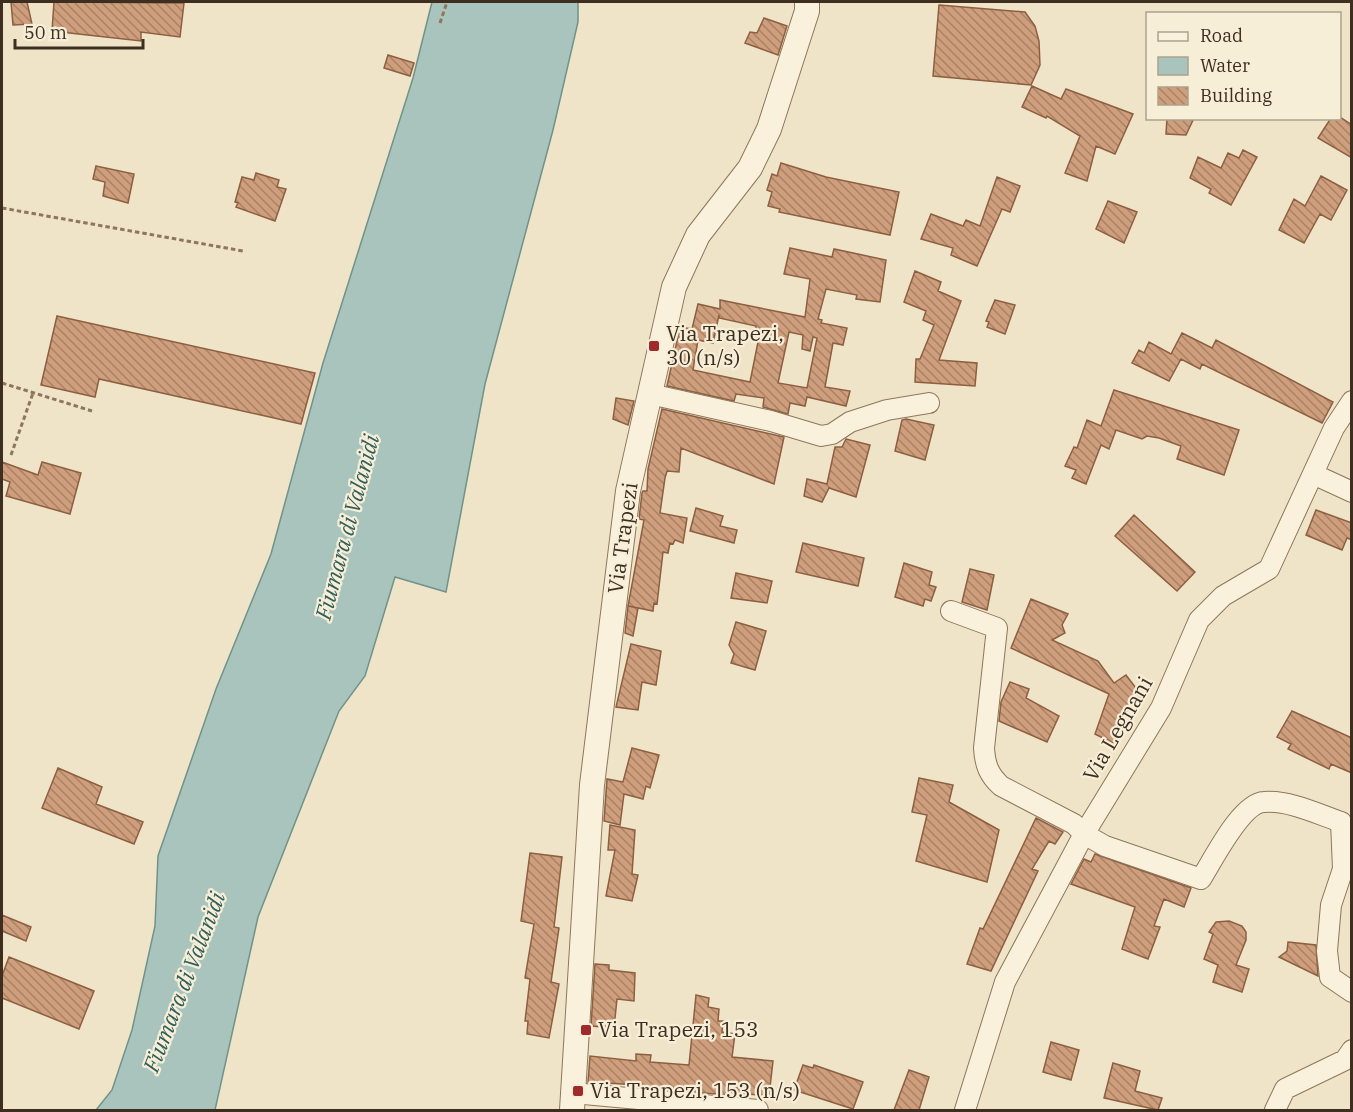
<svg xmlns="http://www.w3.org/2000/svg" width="1353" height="1112" font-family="'IBM Plex Serif',serif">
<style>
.water{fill:#a9c4bc;stroke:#6f938a;stroke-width:1.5}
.building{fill:url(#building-back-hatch);stroke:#8d5f41;stroke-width:1.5;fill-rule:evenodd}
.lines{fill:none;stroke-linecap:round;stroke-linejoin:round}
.minor-casing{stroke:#8d765c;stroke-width:22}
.tertiary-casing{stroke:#8d765c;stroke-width:26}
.path{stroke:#8d765c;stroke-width:3;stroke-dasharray:4.5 3;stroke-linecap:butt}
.minor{stroke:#faf1dc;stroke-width:20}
.tertiary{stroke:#faf1dc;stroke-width:24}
.poi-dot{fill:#9e2a2b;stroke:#f7eed8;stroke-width:2}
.labels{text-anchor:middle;stroke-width:4.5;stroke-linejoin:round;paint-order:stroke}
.poi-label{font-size:21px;fill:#3d2e20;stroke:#f7eed8;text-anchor:start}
.street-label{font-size:21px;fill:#3d2e20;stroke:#f7eed8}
.water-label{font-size:22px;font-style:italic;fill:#2f5d5a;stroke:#f7eed8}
</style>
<defs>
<pattern id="building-back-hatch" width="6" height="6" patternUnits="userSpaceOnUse" patternTransform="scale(1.5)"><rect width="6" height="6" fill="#cf9f7d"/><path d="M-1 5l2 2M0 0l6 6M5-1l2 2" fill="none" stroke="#a98266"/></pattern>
</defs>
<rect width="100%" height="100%" fill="#f0e4c8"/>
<path class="water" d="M 432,2 L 578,2 L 578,22 L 553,130 L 485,384 L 446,592 L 395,577 L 365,676 L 339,711 L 258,917 L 215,1110 L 96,1110 L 112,1090 L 132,1030 L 155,926 L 158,856 L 216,689 L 271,554 L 323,363 L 413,78 Z"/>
<path class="building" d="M 11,2 L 27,2 L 32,24 L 13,25 Z
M 54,2 L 184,3 L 180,37 L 141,32 L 141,41 L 52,31 Z
M 939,5 L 1025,12 L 1035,26 L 1039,41 L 1040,65 L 1031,85 L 933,76 Z
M 764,18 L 787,26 L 778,55 L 745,43 L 750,32 L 757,33 Z
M 388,55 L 414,63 L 410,76 L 384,68 Z
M 1032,86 L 1061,99 L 1066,89 L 1133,114 L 1115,154 L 1096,146 L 1087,181 L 1065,173 L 1080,136 L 1047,116 L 1046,118 L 1022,107 Z
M 1340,117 L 1352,125 L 1352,158 L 1318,138 L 1331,118 Z
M 1167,118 L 1194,118 L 1186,135 L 1166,134 Z
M 1243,150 L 1257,157 L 1231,205 L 1209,193 L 1211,189 L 1190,178 L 1198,157 L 1221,168 L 1228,153 L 1239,158 Z
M 781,163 L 826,177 L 899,192 L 890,235 L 779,212 L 780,209 L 768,206 L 772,192 L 767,190 L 772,174 L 777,176 Z
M 96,166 L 134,174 L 128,203 L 103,196 L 105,182 L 93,179 Z
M 256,173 L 279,180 L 277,187 L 286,189 L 275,221 L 236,207 L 238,203 L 235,202 L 242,177 L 254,180 Z
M 1321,176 L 1347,190 L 1331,220 L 1320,214 L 1304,243 L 1279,230 L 1294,199 L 1305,206 Z
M 997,177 L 1020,186 L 1010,212 L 1002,209 L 977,266 L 951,255 L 953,248 L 921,239 L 931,214 L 963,226 L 966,220 L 980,226 Z
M 1108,201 L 1137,212 L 1124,243 L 1096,229 Z
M 790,248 L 832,257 L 834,249 L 886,260 L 880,302 L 856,299 L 857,295 L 826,289 L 818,319 L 822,320 L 821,323 L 847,328 L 843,345 L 833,343 L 825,387 L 850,391 L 846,406 L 807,397 L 805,406 L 790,403 L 788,414 L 763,407 L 764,398 L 736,394 L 734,401 L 667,386 L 680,327 L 692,329 L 698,304 L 720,309 L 720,300 L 805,317 L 810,279 L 784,274 ZM 719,315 L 719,318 L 756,326 L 753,341 L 758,342 L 750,382 L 693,370 L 698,340 L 713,343 ZM 789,332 L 803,335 L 802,349 L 810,351 L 813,337 L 817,338 L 807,388 L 778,383 Z
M 915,271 L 941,282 L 938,291 L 961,301 L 939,360 L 977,363 L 975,386 L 915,382 L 916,359 L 920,359 L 934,325 L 923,320 L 926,311 L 904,302 Z
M 995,300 L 1015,305 L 1005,334 L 987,327 L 989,322 L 986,321 Z
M 57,316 L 315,373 L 301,424 L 99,379 L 95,397 L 41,385 Z
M 1182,333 L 1212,348 L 1216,340 L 1333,402 L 1322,423 L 1202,364 L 1200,369 L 1181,359 L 1169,381 L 1132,363 L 1139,350 L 1144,353 L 1149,342 L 1171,354 Z
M 1114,390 L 1239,430 L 1224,475 L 1177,459 L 1181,446 L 1159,438 L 1147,436 L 1142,439 L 1116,430 L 1109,449 L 1101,445 L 1086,484 L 1072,478 L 1076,470 L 1065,466 L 1074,447 L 1077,448 L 1087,420 L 1101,426 Z
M 616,398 L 634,401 L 628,425 L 613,419 Z
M 662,409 L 784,437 L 774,484 L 681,448 L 679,472 L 667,471 L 665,478 L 660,513 L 687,518 L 683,543 L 675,540 L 673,544 L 670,543 L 668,553 L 663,552 L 657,604 L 654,603 L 653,611 L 638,608 L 633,636 L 625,633 L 628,606 L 638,608 L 628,606 L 644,520 L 639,519 L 642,493 L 643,491 L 647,491 L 648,469 Z
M 906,419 L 934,425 L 925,460 L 895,451 L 902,420 Z
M 846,439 L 870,445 L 856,497 L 829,488 L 822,502 L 804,496 L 807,479 L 827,484 L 835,447 L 842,447 Z
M 2,462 L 38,475 L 42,462 L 81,473 L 70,514 L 6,496 L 10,482 L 2,479 Z
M 696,508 L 723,516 L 720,526 L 737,530 L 734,543 L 690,531 Z
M 1316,510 L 1352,523 L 1352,540 L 1347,538 L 1342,550 L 1306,535 Z
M 1134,515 L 1195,572 L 1177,591 L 1115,536 Z
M 803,543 L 864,558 L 858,586 L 796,572 Z
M 904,563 L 932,572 L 929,585 L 936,587 L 931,601 L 925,599 L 923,606 L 895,597 Z
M 970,569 L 994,575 L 987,610 L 962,602 Z
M 736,573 L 772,581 L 767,603 L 731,598 Z
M 1031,599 L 1068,614 L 1062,625 L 1065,633 L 1052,640 L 1098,661 L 1114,683 L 1126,675 L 1142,696 L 1128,709 L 1113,743 L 1095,734 L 1109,694 L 1011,648 Z
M 736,622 L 766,631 L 755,670 L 731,663 L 734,654 L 729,645 Z
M 631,644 L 661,651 L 656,685 L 642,682 L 638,710 L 616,707 Z
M 1010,682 L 1029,689 L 1026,698 L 1059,716 L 1047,742 L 999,721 L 1001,702 Z
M 1292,711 L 1352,738 L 1352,773 L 1331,764 L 1329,769 L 1288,749 L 1291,744 L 1277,737 Z
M 632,748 L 659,755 L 650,788 L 646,786 L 643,799 L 624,794 L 620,825 L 604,821 L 607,779 L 623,782 Z
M 58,768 L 102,787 L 96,804 L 143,822 L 134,844 L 42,808 Z
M 919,778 L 953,785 L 949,802 L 999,830 L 987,882 L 916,861 L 927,815 L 912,812 Z
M 1036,818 L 1063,832 L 1055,844 L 1049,841 L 1032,869 L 1038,871 L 991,971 L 967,964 L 980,928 L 983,929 Z
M 610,825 L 635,830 L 632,874 L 638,875 L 632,901 L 606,896 L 615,850 L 608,850 Z
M 530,853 L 562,857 L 554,927 L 559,928 L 551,982 L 559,984 L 549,1038 L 527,1034 L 528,1021 L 525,1021 L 530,979 L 525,978 L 534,924 L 521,921 Z
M 1095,854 L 1191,888 L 1184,907 L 1164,899 L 1154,926 L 1160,927 L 1148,959 L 1122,949 L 1135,907 L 1071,884 L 1084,859 L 1091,862 Z
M 2,915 L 31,927 L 26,941 L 2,931 Z
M 1229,921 L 1242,926 L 1246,932 L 1246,940 L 1236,965 L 1249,969 L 1242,992 L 1213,982 L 1218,965 L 1204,959 L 1213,934 L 1209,932 L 1216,922 Z
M 1288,942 L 1316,945 L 1318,976 L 1279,957 L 1287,951 Z
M 9,957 L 94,991 L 79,1029 L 2,998 L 2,976 Z
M 595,964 L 609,965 L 609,970 L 635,973 L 634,1001 L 617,999 L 614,1028 L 591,1026 Z
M 696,995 L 709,998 L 708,1007 L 719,1009 L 718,1021 L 723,1021 L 722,1032 L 735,1034 L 732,1057 L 773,1061 L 769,1096 L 726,1092 L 726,1095 L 638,1087 L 639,1085 L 588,1082 L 590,1056 L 636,1061 L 636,1054 L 651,1055 L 650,1062 L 689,1065 Z
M 1051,1042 L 1079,1050 L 1071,1080 L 1043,1072 Z
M 1113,1063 L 1140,1071 L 1135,1091 L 1162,1098 L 1158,1110 L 1104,1098 Z
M 803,1065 L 813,1068 L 814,1065 L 863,1082 L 853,1109 L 794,1090 Z
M 909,1070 L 929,1077 L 919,1110 L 894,1110 Z"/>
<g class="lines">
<defs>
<path id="minor" d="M 650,394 L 771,421 L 821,436 L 832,434 L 850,422 L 887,410 L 929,403
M 1313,474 L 1352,492
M 951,611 L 997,628 L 984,748 C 985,765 989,775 1001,786 L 1074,824 L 1084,834 L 1105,846 L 1201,879 C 1213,860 1241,803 1264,802 C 1289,800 1318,814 1341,822 L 1343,869 L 1331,905 L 1327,951 L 1330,977 L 1352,992
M 573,1093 L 758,1110
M 965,1110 L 1005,982 L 1084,834 L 1161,708 L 1199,620 L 1223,596 L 1269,569 L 1334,428 L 1352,401
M 1275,1110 L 1285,1089 L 1345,1060 L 1352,1050"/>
<path id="tertiary" d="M 572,1110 L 592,785 L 628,491 L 674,287 L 698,235 L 750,168 L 769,129 L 807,11 L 807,2"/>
</defs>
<use href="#minor" class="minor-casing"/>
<use href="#tertiary" class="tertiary-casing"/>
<path class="path" d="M 440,23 L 447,2
M 2,208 L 243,251
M 2,383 L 92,411
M 11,455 L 33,393"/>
<use href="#minor" class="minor"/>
<use href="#tertiary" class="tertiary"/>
</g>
<g class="poi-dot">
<rect x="648" y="340" width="12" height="12" rx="3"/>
<rect x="580" y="1024" width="12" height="12" rx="3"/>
<rect x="572" y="1085" width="12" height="12" rx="3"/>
</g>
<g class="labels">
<g class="poi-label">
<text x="666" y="341">Via Trapezi,<tspan x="666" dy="24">30 (n/s)</tspan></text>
<text x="598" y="1037">Via Trapezi, 153</text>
<text x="590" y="1098">Via Trapezi, 153 (n/s)</text>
</g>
<g class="street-label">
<text transform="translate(623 538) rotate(-82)" y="7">Via Trapezi</text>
<text transform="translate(1118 729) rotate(-60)" y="7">Via Legnani</text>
</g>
<g class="water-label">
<text transform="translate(347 527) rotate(-75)" y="8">Fiumara di Valanidi</text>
<text transform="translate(184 982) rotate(-69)" y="8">Fiumara di Valanidi</text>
</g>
</g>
<rect width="1353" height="1112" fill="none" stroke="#3d2e20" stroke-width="6"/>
<rect x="1146" y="12" width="195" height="108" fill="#f7eed8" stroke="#ada18e" stroke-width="1.5"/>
<rect x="1158" y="32" width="30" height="9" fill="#faf1dc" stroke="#ada18e" stroke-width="1.5"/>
<text x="1200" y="42" font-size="18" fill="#3d2e20">Road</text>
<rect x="1158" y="57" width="30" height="18" fill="#a9c4bc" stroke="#ada18e" stroke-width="1.5"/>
<text x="1200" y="72" font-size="18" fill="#3d2e20">Water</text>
<rect x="1158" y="87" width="30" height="18" fill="url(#building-back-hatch)" stroke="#ada18e" stroke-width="1.5"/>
<text x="1200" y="102" font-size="18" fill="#3d2e20">Building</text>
<path d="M15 39v9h128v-9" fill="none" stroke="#3d2e20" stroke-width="3"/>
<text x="24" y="39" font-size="18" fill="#3d2e20" stroke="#f7eed8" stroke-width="4.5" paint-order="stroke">50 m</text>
</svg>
